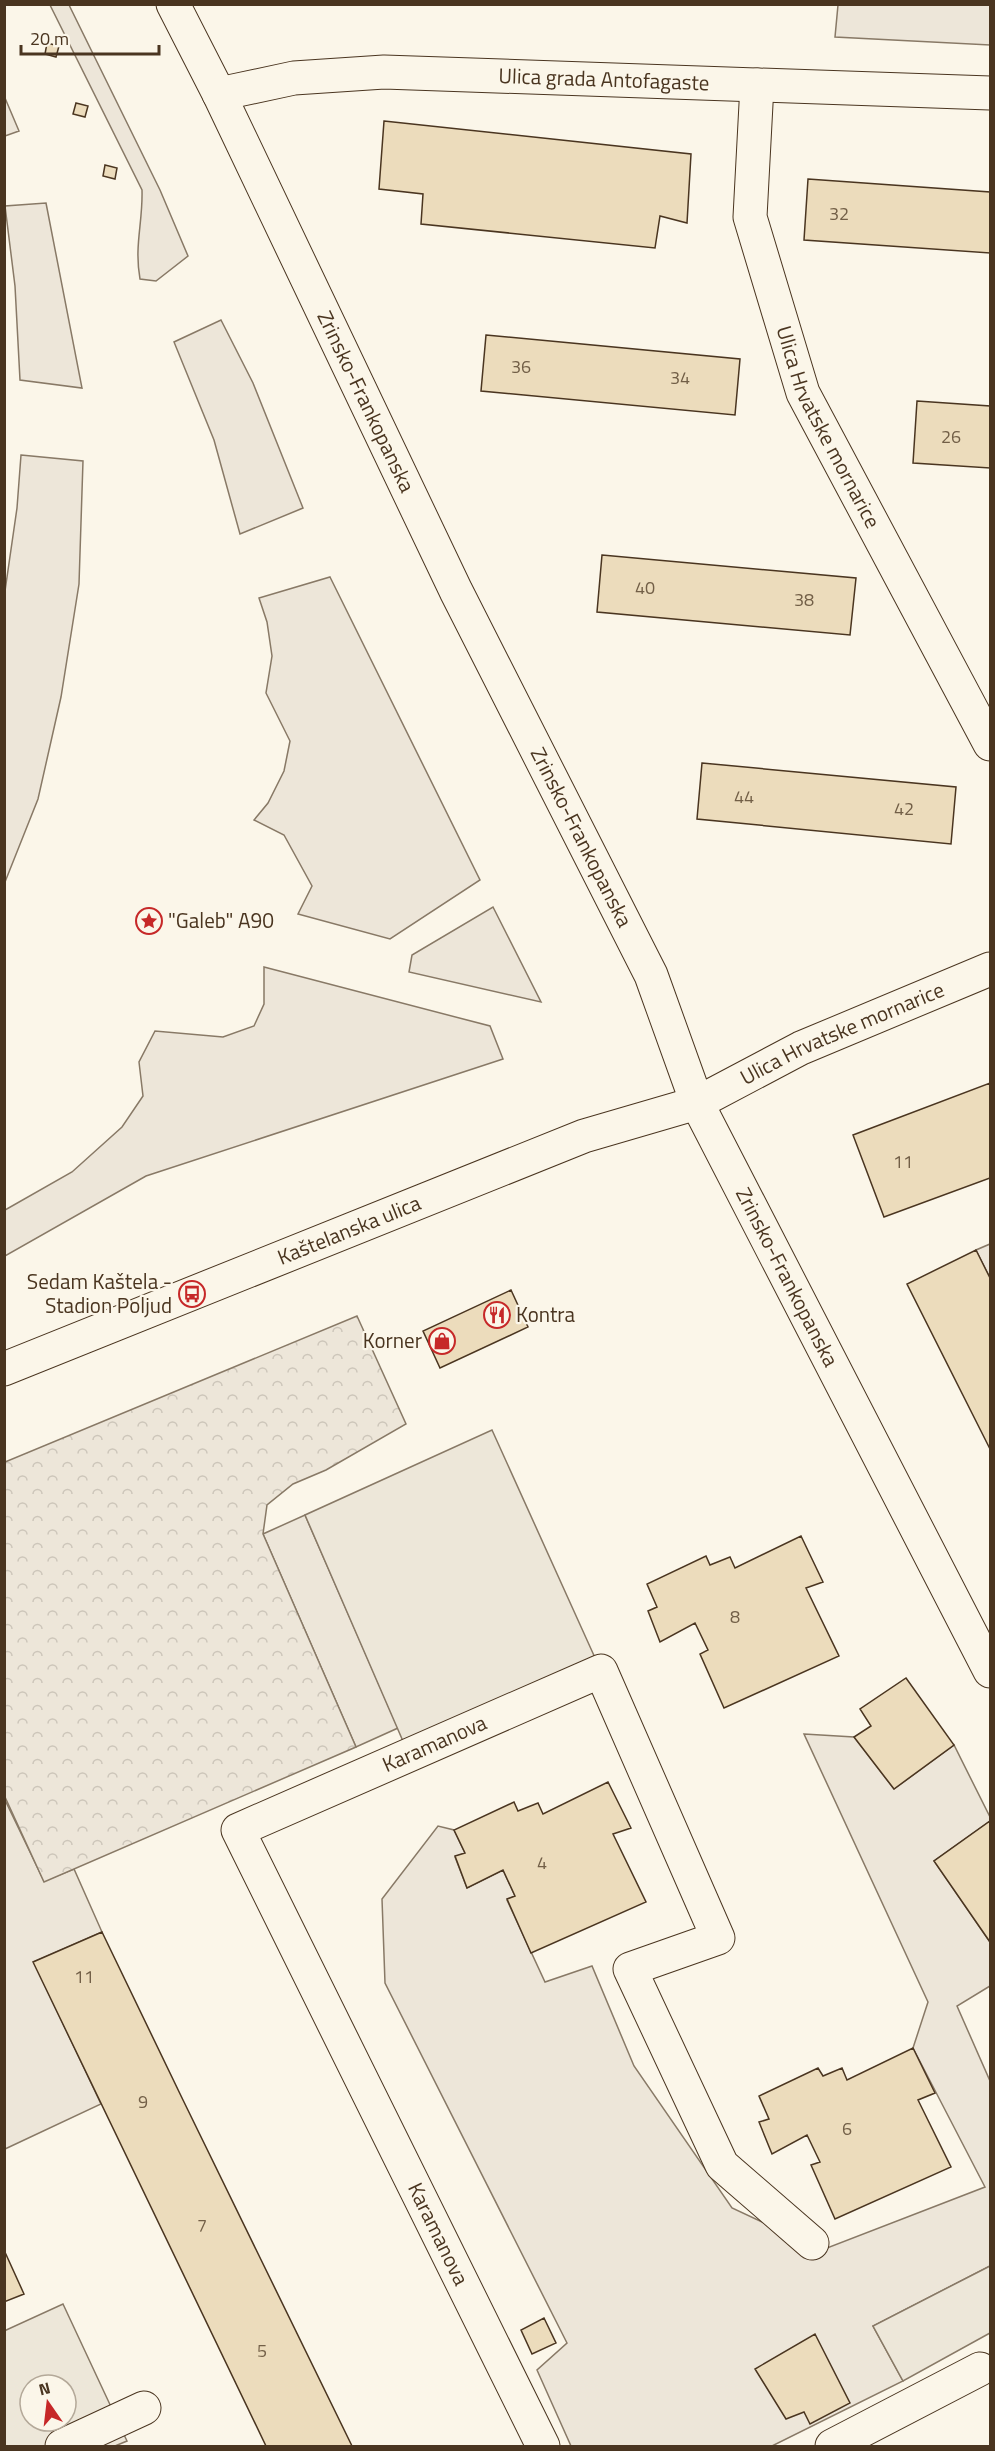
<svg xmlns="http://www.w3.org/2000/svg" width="995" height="2451" font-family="'Titillium Web',sans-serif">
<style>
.green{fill:#ede6d9;stroke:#887966;stroke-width:1.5}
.park{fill:url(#park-crowns);stroke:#887966;stroke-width:1.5}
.parking{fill:#ede7d9;stroke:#887966;stroke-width:1.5;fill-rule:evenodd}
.building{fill:#ecdcbc;stroke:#4a3520;stroke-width:1.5}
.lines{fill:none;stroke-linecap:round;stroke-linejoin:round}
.street-casing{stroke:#4a3520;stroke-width:35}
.secondary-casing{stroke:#4a3520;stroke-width:35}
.street{stroke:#fbf6e9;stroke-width:33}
.secondary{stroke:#fbf6e9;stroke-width:33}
.labels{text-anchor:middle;stroke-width:4.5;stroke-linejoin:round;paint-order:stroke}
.number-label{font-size:18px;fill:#725f47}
.street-label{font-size:21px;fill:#4a3520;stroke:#fbf6e9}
.poi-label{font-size:21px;fill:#4a3520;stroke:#fbf6e9;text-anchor:start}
</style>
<defs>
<pattern id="park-crowns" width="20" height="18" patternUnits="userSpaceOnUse" patternTransform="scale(1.5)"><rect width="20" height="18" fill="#ede6d9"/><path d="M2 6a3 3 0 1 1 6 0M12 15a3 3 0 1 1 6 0" fill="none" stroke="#cdc6ba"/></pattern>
</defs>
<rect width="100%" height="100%" fill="#fbf6e9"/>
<path class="green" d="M 50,5 L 69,5 L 160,190 L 188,256 L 156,281 L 140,279 C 134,246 143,222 142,190 Z
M 838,5 L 990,5 L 990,45 L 835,37 Z
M 5,98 L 19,131 L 5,136 L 4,136 Z
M 46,203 L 82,388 L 20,380 L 15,286 L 5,206 Z
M 221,320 L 253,383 L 303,508 L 240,534 L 214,440 L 174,342 Z
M 21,455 L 83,461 L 79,584 L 61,697 L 38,799 L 5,882 L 5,591 L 17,508 Z
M 330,577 L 480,880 L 390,939 L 298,914 L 312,886 L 284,835 L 254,820 L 268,803 L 284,771 L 290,741 L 266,693 L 272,656 L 267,622 L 259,598 Z
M 493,907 L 541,1002 L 409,972 L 412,955 Z
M 264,967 L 490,1026 L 503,1059 L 146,1176 L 5,1256 L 5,1210 L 72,1172 L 122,1127 L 143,1096 L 139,1062 L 155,1031 L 223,1037 L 254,1026 L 264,1004 Z
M 990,1244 L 990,1278 L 976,1250 Z
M 305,1515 L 398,1728 L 356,1747 L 263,1534 Z
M 804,1734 L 854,1737 L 894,1789 L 954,1745 L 990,1817 L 990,1821 L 934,1861 L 990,1942 L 990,1986 L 957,2006 L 990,2081 L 990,2266 L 873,2326 L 903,2381 L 772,2446 L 571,2446 L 537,2370 L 567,2343 L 385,1983 L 382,1899 L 438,1826 L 454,1830 L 465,1853 L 455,1857 L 467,1888 L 503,1870 L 515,1896 L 507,1900 L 545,1982 L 592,1966 L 634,2066 L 732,2208 L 822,2250 L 985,2187 L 913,2048 L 928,2002 Z
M 4,1798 L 44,1881 L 74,1869 L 102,1932 L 34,1962 L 101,2104 L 5,2149 Z"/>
<path class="park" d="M 357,1316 L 406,1424 L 326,1470 L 293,1484 L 267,1505 L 263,1534 L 356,1747 L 44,1882 L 5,1797 L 5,1462 Z"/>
<path class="parking" d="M 492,1430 L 601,1671 L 409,1755 L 305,1515 Z
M 990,2266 L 990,2333 L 903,2381 L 873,2326 Z
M 63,2304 L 127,2441 L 115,2446 L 5,2446 L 4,2331 ZM 30,2385 L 66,2385 L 66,2421 L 30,2421 Z"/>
<path class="building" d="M 47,43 L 59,46 L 56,57 L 45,54 Z
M 76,103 L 88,106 L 85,117 L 73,114 Z
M 384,121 L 691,154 L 687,223 L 660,216 L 655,248 L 421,224 L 423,194 L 379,189 Z
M 105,165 L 117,168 L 115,179 L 103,176 Z
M 808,179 L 990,192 L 990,253 L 804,240 Z
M 486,335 L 740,359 L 735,415 L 481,391 Z
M 917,401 L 990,406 L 990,468 L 913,463 Z
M 602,555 L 856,578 L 850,635 L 597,612 Z
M 702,763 L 956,787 L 951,844 L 697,819 Z
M 990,1083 L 990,1178 L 884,1217 L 853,1135 Z
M 976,1250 L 990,1278 L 990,1449 L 907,1284 Z
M 511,1290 L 528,1327 L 440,1368 L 423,1331 Z
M 801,1536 L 823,1582 L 806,1588 L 839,1656 L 724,1708 L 700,1654 L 708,1650 L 695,1623 L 660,1642 L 648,1611 L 657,1607 L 647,1584 L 706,1556 L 710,1565 L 730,1557 L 735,1568 Z
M 906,1678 L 954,1745 L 894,1789 L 854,1737 L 871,1726 L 860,1709 Z
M 608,1782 L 631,1828 L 613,1834 L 646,1902 L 531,1953 L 507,1899 L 515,1896 L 503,1870 L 467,1888 L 455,1856 L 465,1853 L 454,1830 L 514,1802 L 518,1811 L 538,1803 L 543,1814 Z
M 990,1821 L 990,1942 L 934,1861 Z
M 102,1932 L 183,2100 L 352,2446 L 266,2446 L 33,1962 Z
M 913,2048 L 935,2093 L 918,2100 L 951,2167 L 835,2219 L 811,2165 L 820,2162 L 807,2135 L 772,2154 L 759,2122 L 769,2119 L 759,2096 L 818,2068 L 823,2076 L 842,2068 L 847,2080 Z
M 4,2250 L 24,2294 L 4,2302 Z
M 544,2318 L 556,2343 L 532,2354 L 521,2330 Z
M 815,2334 L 850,2403 L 810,2424 L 804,2412 L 786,2419 L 755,2369 Z"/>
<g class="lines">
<defs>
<g id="street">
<path id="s1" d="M 173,4 L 219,94 L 456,591 L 651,975 L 697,1103"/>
<path id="s2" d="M 757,85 L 750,217 L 803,393 L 990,744"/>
<path id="s3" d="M 219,94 L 294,78 L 384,72 L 990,93"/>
<path d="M 62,2446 L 144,2408"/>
<path id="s4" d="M 543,2446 L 238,1830 L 601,1671 L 718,1938 L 630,1969 L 722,2165 L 812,2243"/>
<path d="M 832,2446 L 980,2369"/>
</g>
<g id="secondary">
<path id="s5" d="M 697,1103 L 990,1671"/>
<path id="s6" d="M 4,1369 L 584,1136 L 697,1103 L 801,1048 L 990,969"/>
</g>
</defs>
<use href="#street" class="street-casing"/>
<use href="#secondary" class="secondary-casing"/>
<use href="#street" class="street"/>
<use href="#secondary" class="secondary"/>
</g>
<defs>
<symbol id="sight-ring" viewBox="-11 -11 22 22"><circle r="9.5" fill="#fbf6e9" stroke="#c62828" stroke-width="1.5"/><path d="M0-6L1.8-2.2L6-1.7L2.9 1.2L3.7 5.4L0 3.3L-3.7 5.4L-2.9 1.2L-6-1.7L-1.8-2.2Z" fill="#c62828"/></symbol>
<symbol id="bus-ring" viewBox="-11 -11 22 22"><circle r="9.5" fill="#fbf6e9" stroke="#c62828" stroke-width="1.5"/><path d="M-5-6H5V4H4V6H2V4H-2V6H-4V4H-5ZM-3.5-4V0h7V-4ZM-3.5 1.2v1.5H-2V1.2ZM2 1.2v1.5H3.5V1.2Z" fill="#c62828"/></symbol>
<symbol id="restaurant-ring" viewBox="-11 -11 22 22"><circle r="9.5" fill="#fbf6e9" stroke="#c62828" stroke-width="1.5"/><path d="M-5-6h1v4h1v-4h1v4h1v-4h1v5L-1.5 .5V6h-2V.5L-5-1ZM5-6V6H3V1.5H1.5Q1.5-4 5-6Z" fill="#c62828"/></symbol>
<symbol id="shop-ring" viewBox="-11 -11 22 22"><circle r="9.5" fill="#fbf6e9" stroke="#c62828" stroke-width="1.5"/><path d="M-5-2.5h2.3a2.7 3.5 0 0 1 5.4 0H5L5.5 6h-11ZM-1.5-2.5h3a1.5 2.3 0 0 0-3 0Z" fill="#c62828"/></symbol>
</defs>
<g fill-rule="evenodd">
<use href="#sight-ring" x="134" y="906" width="30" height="30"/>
<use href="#bus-ring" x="177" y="1279" width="30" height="30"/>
<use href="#restaurant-ring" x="482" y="1300" width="30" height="30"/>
<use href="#shop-ring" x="427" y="1326" width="30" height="30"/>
</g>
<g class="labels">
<g class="number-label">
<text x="839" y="220">32</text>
<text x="521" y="373">36</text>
<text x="680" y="384">34</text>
<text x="951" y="443">26</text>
<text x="645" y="594">40</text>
<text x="804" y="606">38</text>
<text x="744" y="803">44</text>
<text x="904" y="815">42</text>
<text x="903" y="1168">11</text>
<text x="735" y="1623">8</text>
<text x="542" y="1869">4</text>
<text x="84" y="1983">11</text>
<text x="143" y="2108">9</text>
<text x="847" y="2135">6</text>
<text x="202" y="2232">7</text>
<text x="262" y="2357">5</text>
</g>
<g class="street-label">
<text dy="7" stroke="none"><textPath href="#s3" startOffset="387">Ulica grada Antofagaste</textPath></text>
<text dy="7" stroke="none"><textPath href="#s1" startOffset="442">Zrinsko-Frankopanska</textPath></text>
<text dy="7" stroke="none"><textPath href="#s2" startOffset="357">Ulica Hrvatske mornarice</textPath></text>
<text dy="7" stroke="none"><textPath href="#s1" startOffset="928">Zrinsko-Frankopanska</textPath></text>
<text dy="7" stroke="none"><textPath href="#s6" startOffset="904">Ulica Hrvatske mornarice</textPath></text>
<text dy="7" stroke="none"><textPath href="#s6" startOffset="372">Kaštelanska ulica</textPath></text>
<text dy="7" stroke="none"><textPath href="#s5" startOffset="196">Zrinsko-Frankopanska</textPath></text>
<text dy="7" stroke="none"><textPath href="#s4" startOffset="902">Karamanova</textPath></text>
<text transform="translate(438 2234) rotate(64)" y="7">Karamanova</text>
</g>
<g class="poi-label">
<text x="168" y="928">"Galeb" A90</text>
<text x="172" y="1289" text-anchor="end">Sedam Kaštela -<tspan x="172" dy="24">Stadion Poljud</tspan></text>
<text x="516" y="1322">Kontra</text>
<text x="422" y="1348" text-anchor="end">Korner</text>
</g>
</g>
<rect width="995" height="2451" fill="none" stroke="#4a3520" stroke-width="12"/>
<g transform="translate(48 2403) rotate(346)"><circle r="28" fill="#fbf6e9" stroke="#b4a999" stroke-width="1.5"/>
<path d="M0-4.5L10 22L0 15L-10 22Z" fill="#c62828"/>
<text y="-9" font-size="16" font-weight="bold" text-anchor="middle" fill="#4a3520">N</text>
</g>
<path d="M21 45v9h138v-9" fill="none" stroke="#4a3520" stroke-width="3"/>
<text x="30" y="45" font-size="18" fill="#4a3520" stroke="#fbf6e9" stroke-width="4.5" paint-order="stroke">20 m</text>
</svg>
